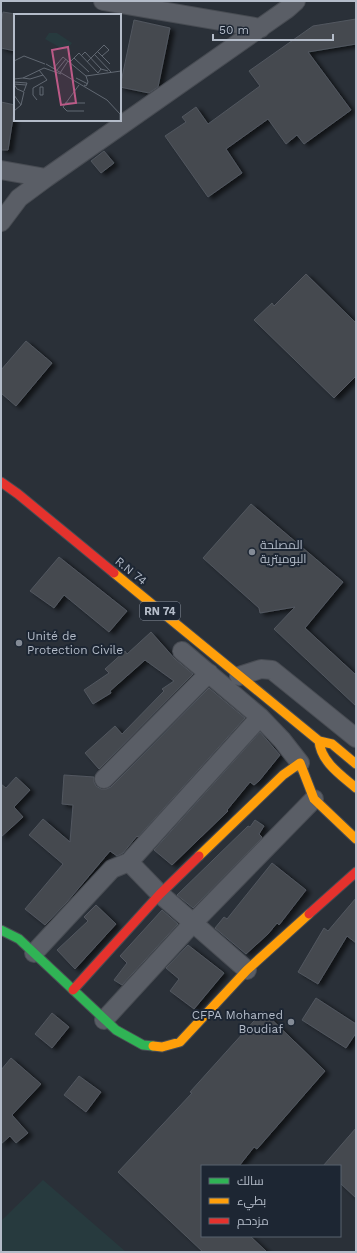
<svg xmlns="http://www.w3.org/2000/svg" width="357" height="1253" font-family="'Work Sans',Cairo,sans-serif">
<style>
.green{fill:#273a3e}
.building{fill:#444950;stroke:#52575f;filter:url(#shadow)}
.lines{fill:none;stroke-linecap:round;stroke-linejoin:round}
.street-casing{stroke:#484c53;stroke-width:20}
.fast-casing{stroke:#484c53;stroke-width:11}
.slow-casing{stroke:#484c53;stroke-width:11}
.jam-casing{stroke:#484c53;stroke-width:11}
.street{stroke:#5a5e66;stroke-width:18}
.fast{stroke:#30b455;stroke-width:9}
.slow{stroke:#ff9f0a;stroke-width:9}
.jam{stroke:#e5322d;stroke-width:9}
.poi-dot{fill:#848b96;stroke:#1d2633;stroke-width:1.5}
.labels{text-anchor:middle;stroke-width:4;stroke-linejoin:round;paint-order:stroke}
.shield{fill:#1d2633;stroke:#878f9c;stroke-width:1}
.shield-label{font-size:11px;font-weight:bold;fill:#b4bcc9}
.poi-label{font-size:12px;fill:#b4bcc9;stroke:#1d2633;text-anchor:start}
.street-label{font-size:12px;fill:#b4bcc9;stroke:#1d2633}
.inset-road{fill:none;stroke:#616872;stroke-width:1}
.view{fill:#bc5a87;fill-opacity:0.15;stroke:#bc5a87;stroke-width:2}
.inset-edge{fill:none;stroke:#b4bcc9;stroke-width:2}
</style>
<defs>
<filter id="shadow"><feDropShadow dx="4.5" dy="2.5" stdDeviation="2" flood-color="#0009"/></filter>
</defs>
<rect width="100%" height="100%" fill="#2a3038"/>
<path class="green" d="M 43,1180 L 126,1252 L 1,1252 L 1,1221 Z"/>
<path class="building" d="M 3,12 L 15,14 L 15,51 L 1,48 L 1,23 Z
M 356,19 L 356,44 L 308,52 L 351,110 L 304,144 L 297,135 L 286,144 L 268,119 L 226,149 L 242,173 L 208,197 L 165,136 L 186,122 L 182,117 L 196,107 L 208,124 L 260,86 L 249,71 L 313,26 Z
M 134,20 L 170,28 L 158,87 L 149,93 L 120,87 Z
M 1,102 L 15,105 L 8,150 L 1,150 Z
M 104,151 L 114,163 L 101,173 L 91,161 Z
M 306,274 L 356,323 L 356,376 L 334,398 L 254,320 L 272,303 L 274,306 Z
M 26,341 L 52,363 L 16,406 L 1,393 L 1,370 Z
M 251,504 L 343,582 L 305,628 L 356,675 L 356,706 L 274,629 L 295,607 L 260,613 L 259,608 L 203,558 Z
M 59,557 L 127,611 L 109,632 L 64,595 L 54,608 L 30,591 Z
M 151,632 L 175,659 L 193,674 L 99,769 L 85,753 L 115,726 L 122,734 L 164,691 L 162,689 L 174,681 L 145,660 L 110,691 L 111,693 L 93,704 L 84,690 L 109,673 L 105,669 L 125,651 L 127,654 Z
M 209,688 L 245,718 L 138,837 L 137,836 L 123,853 L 117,856 L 110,851 L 67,902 L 45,925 L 25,909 L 63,864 L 29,835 L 43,819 L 70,842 L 73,805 L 62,804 L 64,775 L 94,777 L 94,782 L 96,786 L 101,789 L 106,789 L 111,787 Z
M 260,732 L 280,755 L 259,781 L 254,785 L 250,782 L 227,810 L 228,811 L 172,865 L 154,850 Z
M 16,777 L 30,790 L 14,807 L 23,817 L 1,837 L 1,784 L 6,788 Z
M 255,820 L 264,826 L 259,834 L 262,837 L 261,839 L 193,908 L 177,895 L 248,826 L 250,827 Z
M 272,863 L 306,890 L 279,925 L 277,923 L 268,934 L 246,954 L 215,928 L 224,917 L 227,919 Z
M 356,898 L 356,943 L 347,936 L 318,984 L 298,972 L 324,928 L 328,931 Z
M 96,905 L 116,924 L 75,969 L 57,950 L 88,921 L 84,917 Z
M 162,910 L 178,924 L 122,985 L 114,980 L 127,963 L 120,956 Z
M 188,945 L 224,973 L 194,1009 L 170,991 L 179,979 L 166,968 Z
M 316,998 L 356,1024 L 356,1033 L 346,1048 L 302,1020 Z
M 263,1011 L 325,1071 L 257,1149 L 254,1147 L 239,1166 L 202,1166 L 202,1236 L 250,1236 L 267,1252 L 203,1252 L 118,1172 L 192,1093 L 190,1092 Z
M 52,1013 L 69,1027 L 52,1048 L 35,1034 Z
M 11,1058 L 41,1084 L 12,1115 L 28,1133 L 16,1143 L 10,1136 L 1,1144 L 1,1070 Z
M 79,1076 L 101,1092 L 86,1112 L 64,1095 Z
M 356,1128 L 356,1198 L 340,1183 L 340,1166 L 323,1166 Z"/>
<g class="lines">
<defs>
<path id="street" d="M 103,1 L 261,28
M 1,170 L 46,178
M 1,222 L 19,198 L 46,178 L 287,9 L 296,1
M 182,651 L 260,717 L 282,740 L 300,763
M 239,676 L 261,669 L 272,670 L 356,738
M 104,779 L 209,673
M 129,862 L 160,894 L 247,970
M 34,953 L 112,869 L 129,862 L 260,717
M 104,1020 L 193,923 L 314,799"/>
<path id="fast" d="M 1,930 L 19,939 L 116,1030 L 143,1045 L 153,1046"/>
<path id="slow" d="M 114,573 L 319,741 L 332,744 L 356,764
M 319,741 C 321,762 341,775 356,788
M 199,856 L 283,775 L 300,763 L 314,799 L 356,839
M 153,1046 L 162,1047 L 180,1042 L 247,970 L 309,914"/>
<path id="jam" d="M 1,482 L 18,494 L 114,573
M 309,914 L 356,872
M 73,990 L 160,894 L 199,856"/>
</defs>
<use href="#street" class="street-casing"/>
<use href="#fast" class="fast-casing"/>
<use href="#slow" class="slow-casing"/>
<use href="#jam" class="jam-casing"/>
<use href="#street" class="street"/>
<use href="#fast" class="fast"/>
<use href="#slow" class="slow"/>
<use href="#jam" class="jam"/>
</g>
<g class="poi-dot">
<circle cx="252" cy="552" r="4"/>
<circle cx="19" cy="643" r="4"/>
<circle cx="291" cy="1022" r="4"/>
</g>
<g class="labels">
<rect class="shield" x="140" y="602" width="40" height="18" rx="3"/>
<g class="shield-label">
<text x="160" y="615">RN 74</text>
</g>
<g class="poi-label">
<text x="260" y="549">المصلحة<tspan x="260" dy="14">البوميترية</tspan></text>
<text x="27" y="640">Unité de<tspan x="27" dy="14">Protection Civile</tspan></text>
<text x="283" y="1019" text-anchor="end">CFPA Mohamed<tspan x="283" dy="14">Boudiaf</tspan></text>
</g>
<g class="street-label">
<text transform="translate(131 571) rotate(39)" y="4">R.N 74</text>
</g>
</g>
<g transform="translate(14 14)">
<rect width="107" height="107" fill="#2a3038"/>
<path d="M 35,19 L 43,19 L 58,29 L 52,37 L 31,25 Z" fill="#273a3e"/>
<path class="inset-road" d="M 83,37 L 96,50M 80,40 L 97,58M 67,42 L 71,38 L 87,55 L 94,57M 60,44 L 75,58M 0,47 L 10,42 L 31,50M 57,47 L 65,39 L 84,59 L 87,55M 73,48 L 90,31 L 95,36 L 88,42M 32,50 L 93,86 L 106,100 L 106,107M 39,55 L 49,43 L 72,62 L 107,57M 43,56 L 52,45M 46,59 L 54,47M 9,64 L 16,65 L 29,61 L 25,56M 62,64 L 74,70M 0,65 L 9,64 L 30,54 L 47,60M 0,68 L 13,69 L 10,77M 0,70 L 3,75 L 10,78 L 7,91 L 0,97M 0,70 L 12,71M 65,71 L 49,93 L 53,97 L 70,97M 70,71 L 72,72 L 74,68 L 72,62M 26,73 L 29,73 L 29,81 L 26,81 ZM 0,81 L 7,91M 23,86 L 19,81 L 19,74 L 33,66 L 29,61M 51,89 L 71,89"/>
<path class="view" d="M 54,33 L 62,89 L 47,91 L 38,36 Z"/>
<rect width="107" height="107" class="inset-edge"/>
</g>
<rect width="357" height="1253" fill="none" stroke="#b4bcc9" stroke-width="4"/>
<rect x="201" y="1165" width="140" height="72" fill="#1d2633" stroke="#59626f"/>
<rect x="209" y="1178" width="20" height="6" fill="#30b455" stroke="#59626f"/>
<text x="237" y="1185" font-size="12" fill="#b4bcc9">سالك</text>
<rect x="209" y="1198" width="20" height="6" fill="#ff9f0a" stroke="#59626f"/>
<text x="237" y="1205" font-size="12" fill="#b4bcc9">بطيء</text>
<rect x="209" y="1218" width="20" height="6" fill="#e5322d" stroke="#59626f"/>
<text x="237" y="1225" font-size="12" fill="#b4bcc9">مزدحم</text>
<path d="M213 34v6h120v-6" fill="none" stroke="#b4bcc9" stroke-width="2"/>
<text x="219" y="34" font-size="12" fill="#b4bcc9" stroke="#1d2633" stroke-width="3" paint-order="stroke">50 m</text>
</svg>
